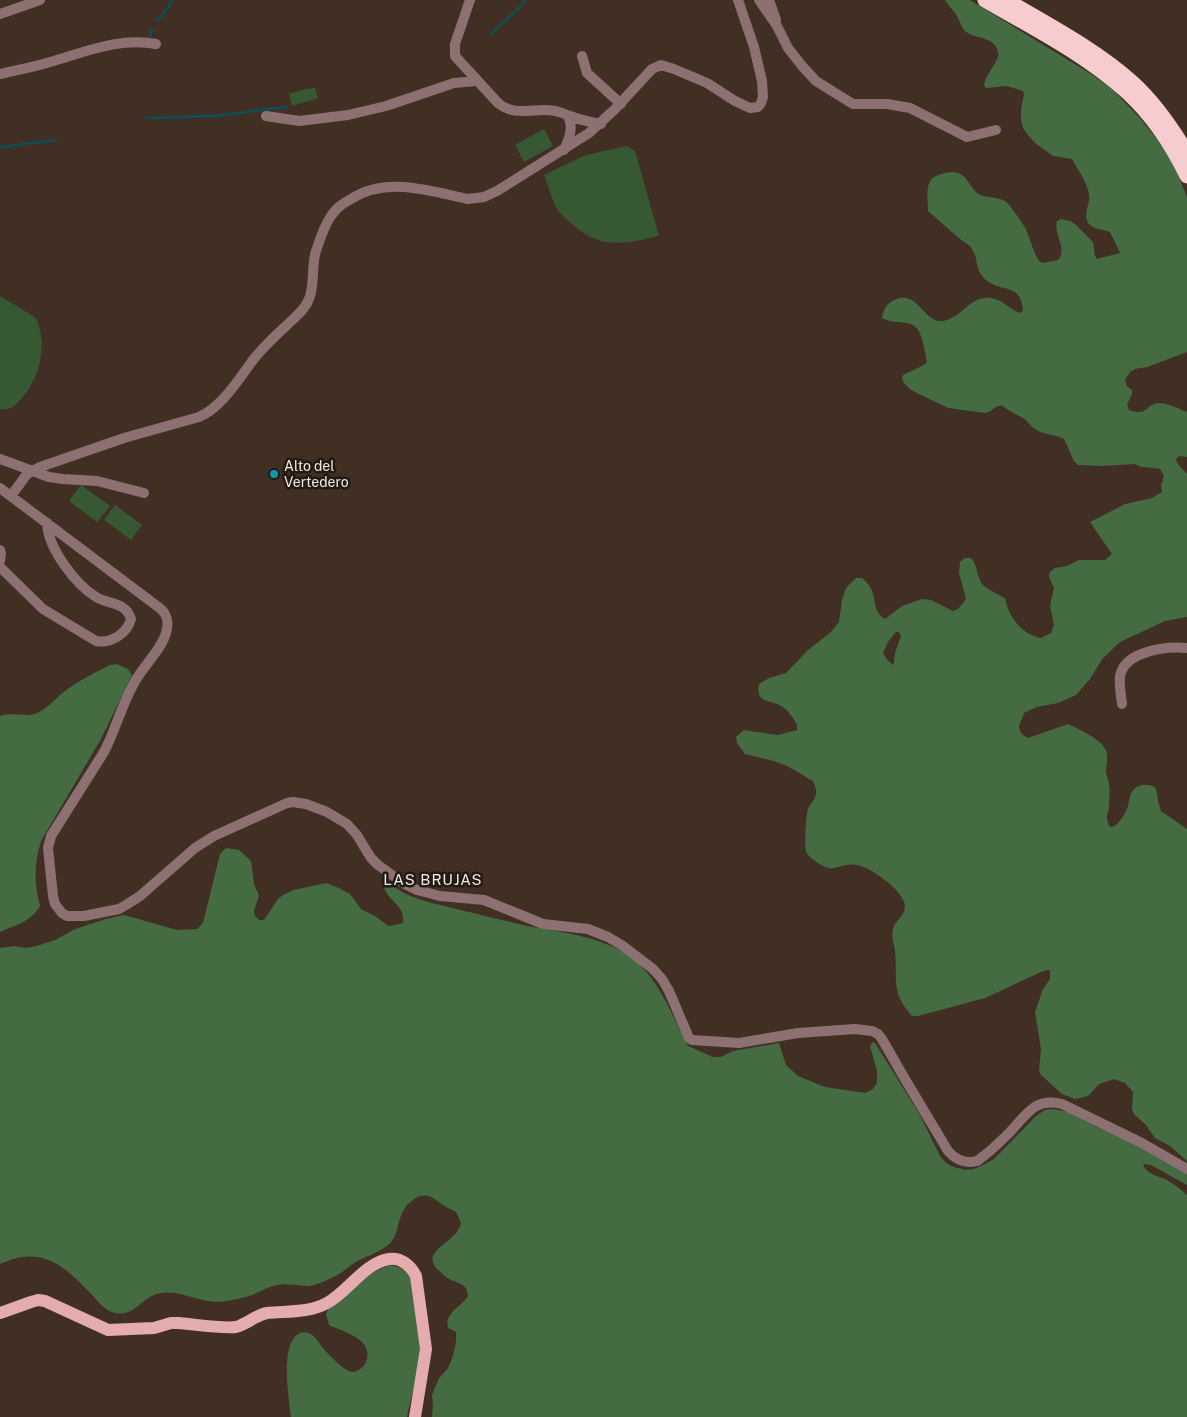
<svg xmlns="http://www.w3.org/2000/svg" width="1187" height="1417" font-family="'Public Sans',sans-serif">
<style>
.green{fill:#365934}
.forest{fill:#446b42;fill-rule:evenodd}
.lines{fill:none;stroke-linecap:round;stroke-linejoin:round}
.stream{stroke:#0d4f59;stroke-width:2.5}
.minor{stroke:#8d7172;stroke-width:10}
.major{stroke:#e5acb0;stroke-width:12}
.highway{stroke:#f6cccf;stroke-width:15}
.culture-dot{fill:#0f9aa8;stroke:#221a14;stroke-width:2}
.labels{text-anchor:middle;stroke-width:5;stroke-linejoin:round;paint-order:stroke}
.poi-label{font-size:14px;fill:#f5e9e2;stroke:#221a14;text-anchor:start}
.neighbourhood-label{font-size:15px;letter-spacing:1px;fill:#f5e9e2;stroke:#221a14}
</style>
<rect width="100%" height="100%" fill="#412f24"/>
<path class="green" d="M 315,88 L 318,98 L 292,106 L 289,94 L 305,89 Z
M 544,129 L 553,146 L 524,162 L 515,145 Z
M 627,146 L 635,151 L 659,236 C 624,244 601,250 572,224 C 566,219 560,214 556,207 C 551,197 548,185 544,175 L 586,155 Z
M 0,296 L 36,318 C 48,344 40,377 22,398 C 16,405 11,411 0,409 Z
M 81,485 L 110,506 L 97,522 L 69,501 Z
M 115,505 L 142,525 L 131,540 L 104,520 Z"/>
<path class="forest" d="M 945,0 L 970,0 L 1091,74 L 1110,87 L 1139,117 L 1156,138 L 1169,157 L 1177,172 L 1187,197 L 1187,352 L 1147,367 L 1135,369 L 1130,372 L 1125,380 L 1127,386 L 1132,390 L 1132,394 L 1127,405 L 1129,410 C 1148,417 1145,404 1159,403 C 1169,403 1178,409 1187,412 L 1187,457 L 1179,456 L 1176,459 L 1177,463 L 1187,474 L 1187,617 L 1165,621 L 1120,642 L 1103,658 L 1090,679 L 1076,695 L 1058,703 L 1037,707 L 1024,713 L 1019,726 L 1020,731 L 1023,735 L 1028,738 L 1068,724 C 1080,730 1105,740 1107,754 C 1108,760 1106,767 1106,773 C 1107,777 1109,781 1109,785 C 1110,791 1109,798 1109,804 C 1109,815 1104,816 1110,827 L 1115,826 C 1120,821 1124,816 1127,809 C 1129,805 1128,801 1130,797 C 1133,784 1146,782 1156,788 L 1158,801 L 1161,811 L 1187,829 L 1187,1161 L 1170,1146 L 1155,1138 L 1146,1125 L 1134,1114 L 1132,1109 L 1133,1092 L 1125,1083 L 1114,1079 L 1099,1084 L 1088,1096 L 1075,1099 L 1062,1094 L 1041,1075 L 1039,1070 L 1041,1049 L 1035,1012 L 1043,989 L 1050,979 L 1050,970 L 1047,970 L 1041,972 L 985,998 L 918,1016 L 912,1016 C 890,991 898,980 895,951 C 894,944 891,936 893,929 C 896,918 908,915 904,902 C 900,889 871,867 857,865 C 838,862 835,877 814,860 C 811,858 807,855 806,851 C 804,847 806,814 808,809 C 810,804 816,799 816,793 C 817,789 814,785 813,781 C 805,777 797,771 789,767 C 774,760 761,758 745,754 L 737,743 L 736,737 L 744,730 L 778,735 L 797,730 L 797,725 C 793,717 786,707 777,704 C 765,700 756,701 759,684 L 769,678 L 786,673 L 807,651 L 831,632 L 839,622 L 842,600 L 846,588 L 856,578 L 862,578 C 864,580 868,583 870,587 C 877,597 872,612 885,619 L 902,606 L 922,599 L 931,600 L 953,611 L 958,609 L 966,599 L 959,573 L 960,562 L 965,558 L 971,558 C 978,565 976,577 983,585 C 986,588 1000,596 1005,598 C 1009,617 1021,634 1041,638 L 1051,633 L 1054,625 L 1050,605 L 1054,588 L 1049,577 L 1050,572 L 1055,568 L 1067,566 L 1079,560 L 1105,560 L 1112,554 L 1090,522 L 1125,504 L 1152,498 L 1162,492 L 1161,485 L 1164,476 L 1160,469 C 1152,467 1142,469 1135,464 L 1102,466 L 1078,465 L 1074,461 L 1064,439 C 1055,434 1044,435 1035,429 C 1030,426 1028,421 1023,418 C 1016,414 1010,412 1003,406 C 995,404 993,412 985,413 L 948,408 L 923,396 L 911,390 L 904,383 L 902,378 L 903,375 L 924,365 L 927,362 C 924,350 923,327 910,324 C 900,321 891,323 882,318 C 883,311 885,306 891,302 C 916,286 922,320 940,321 C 943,322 945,320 947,320 C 967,313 973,291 998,300 C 1005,303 1011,309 1017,312 L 1020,313 L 1023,310 C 1020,281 1001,294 985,279 C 974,269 979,259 972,249 C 969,244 964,242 960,239 C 949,230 939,220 928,211 C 928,200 924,181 936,176 C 947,171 959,169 967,180 C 970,184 972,188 976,192 C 984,199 996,196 1005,201 C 1010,204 1020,220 1024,226 C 1030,235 1034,259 1042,263 L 1058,260 C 1068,248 1053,235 1057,221 L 1061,219 L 1070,221 L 1075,224 L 1093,242 L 1095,256 L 1097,259 L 1120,253 L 1110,232 C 1096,228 1083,229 1087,209 C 1088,204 1090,200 1089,194 C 1087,182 1078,170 1072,159 L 1053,156 L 1035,143 L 1028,135 L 1023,128 L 1021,120 L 1021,111 L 1024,93 L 1023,91 L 1007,86 L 986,88 L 984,85 C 986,74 995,66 998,57 C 999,54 998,52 997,49 C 992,35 973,40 964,30 C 960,25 959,18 955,13 C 951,8 948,5 945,0 ZM 896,632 L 899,632 L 901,636 L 895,653 L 894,663 L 893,665 L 888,661 L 883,653 L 888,642 Z
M 117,664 L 128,669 L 132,675 L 101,739 L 41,841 C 34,864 34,883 40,906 C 31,922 15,925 0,932 L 0,716 C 11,712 24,717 35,714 C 48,709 57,696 69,688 C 82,679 96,672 110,665 Z
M 226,848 L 239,850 L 251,861 L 254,884 L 259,896 L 254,910 L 255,916 L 259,920 L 264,920 L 278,899 L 283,895 L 294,890 L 326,883 L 339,888 L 350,894 L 361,909 L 375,916 L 387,925 L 390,926 L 403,923 C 406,906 388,901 384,887 L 387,881 C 393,885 399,891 406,894 C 423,902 442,905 460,910 C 483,915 505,921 527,926 C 564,933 612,937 640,965 C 663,988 673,1018 688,1046 L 713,1057 L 721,1057 L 733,1051 L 779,1043 L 786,1065 L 798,1076 L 825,1087 L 865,1093 L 873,1089 L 877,1083 L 877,1071 L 870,1046 L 873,1042 L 875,1043 L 920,1115 L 940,1156 L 945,1162 L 951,1166 L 965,1170 L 974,1169 L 983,1165 L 994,1159 L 1036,1116 L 1045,1110 L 1053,1109 L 1069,1112 L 1093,1125 L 1139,1146 L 1187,1173 L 1187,1185 L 1151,1165 L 1145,1164 L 1143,1165 C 1147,1174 1158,1176 1167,1180 C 1174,1184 1181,1189 1187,1195 L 1187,1417 L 432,1417 L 433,1405 L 432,1395 L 439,1378 L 448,1368 L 453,1356 L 456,1342 L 456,1332 L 448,1328 C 444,1313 461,1307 468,1296 C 467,1283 459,1284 449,1279 C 445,1277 441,1272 437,1269 C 435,1266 434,1266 433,1262 C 428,1249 458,1240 461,1223 L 456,1212 C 453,1210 449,1209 446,1207 C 435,1201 430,1191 416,1198 C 394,1210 402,1235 388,1245 C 377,1254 362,1257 351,1265 C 347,1268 343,1272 339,1274 C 333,1278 315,1286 308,1286 C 298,1286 287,1283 278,1285 C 266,1287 257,1294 246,1297 C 237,1299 225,1302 216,1302 C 197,1301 179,1290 161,1293 C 141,1296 136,1317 115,1313 C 106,1311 99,1303 94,1297 C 65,1267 44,1244 0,1264 L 0,948 L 14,946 L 26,948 L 37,946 L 55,940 L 75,929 L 106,919 L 124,915 L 177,930 L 197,929 L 203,923 L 220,854 Z
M 391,1265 C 397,1267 404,1268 408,1274 C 417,1285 421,1345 420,1361 C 418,1379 410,1399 407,1417 L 291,1417 C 289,1400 279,1342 300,1333 C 311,1329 318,1341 323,1348 C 328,1354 345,1372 353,1372 C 358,1372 362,1368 365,1364 C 377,1340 344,1332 329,1325 L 326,1314 L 328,1309 C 349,1290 364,1274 391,1265 Z"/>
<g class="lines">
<path class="stream" d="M 157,21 L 169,7 L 171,0
M 491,34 L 521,6 L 525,0
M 149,38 L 152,29
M 147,118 L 215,116 L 286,107
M 0,147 L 57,140"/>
<path class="minor" d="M 470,0 L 455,44 L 455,56 L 498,103 C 517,119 539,105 559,112 C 563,113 566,115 570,116 C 580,120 590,122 601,124
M 759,0 L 777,26 L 788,48 L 802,66 L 816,81 L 848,101 L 853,104 L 887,104 L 910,108 L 967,137 L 996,130
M 769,0 L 776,20
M 0,14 L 40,0
M 582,56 L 587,73 L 621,104
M 1,74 C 17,70 34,67 50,62 C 85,52 119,37 156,44
M 266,116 L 299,121 L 348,115 L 386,106 L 454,83 L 477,81
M 564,150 C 569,139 574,128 568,116
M 0,459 L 49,477 L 63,479 L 97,481 L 144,493
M 0,488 L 161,609 C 168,616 169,623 166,633 C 161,651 141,668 133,685 C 121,707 115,731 104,752 L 51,836 L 48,848 L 53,896 L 55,904 L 62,913 L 67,916 L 84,916 L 119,909 L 126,905 L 140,896 L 195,848 L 214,836 L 287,803 L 293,802 L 306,804 L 327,812 L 347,824 L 357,835 L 371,858 L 378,865 L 403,883 L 417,890 L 440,896 L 484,900 L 543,924 L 588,929 L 608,937 L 623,946 L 653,969 L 662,979 L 669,991 L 689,1038 L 692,1040 L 739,1043 L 798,1033 L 855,1029 L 872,1031 L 878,1034 L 882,1039 L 902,1074 L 948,1151 C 956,1160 965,1164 977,1161 C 989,1153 1000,1142 1010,1132 C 1027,1114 1035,1097 1062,1104 L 1142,1143 L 1187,1169
M 11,496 L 27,474 L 40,467 L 124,438 L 199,417 C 221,408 239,379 253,360 C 263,347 275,336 287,325 C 295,317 305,310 309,299 C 315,286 311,266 316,251 C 320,239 324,226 331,216 C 336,208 343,203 351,199 C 387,176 429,191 468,199 L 484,197 L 497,191 L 589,133 L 614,110 L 652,69 L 661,65 L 674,69 L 707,83 L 735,101 L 750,108 L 758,107 L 761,103 L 763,97 L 762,81 L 754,47 L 738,0
M 0,550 L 1,553 L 0,561
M 0,567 L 43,609 L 96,641 C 110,644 127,634 131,619 C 125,601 109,605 96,597 C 75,584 48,548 47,523
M 1122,704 C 1121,695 1119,685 1120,676 C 1125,651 1166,646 1187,648"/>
<path class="major" d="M 0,1313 L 31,1302 L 38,1300 L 45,1301 L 108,1330 L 154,1328 L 171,1323 L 178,1323 C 192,1324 223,1329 236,1327 C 247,1324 256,1315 267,1313 C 287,1311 309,1313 327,1303 C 348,1292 364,1263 389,1259 C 401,1257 411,1266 416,1276 L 426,1349 L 415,1417"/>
<path class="highway" d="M 985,0 C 1033,28 1085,54 1127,92 C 1152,115 1172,145 1187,176
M 1006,0 C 1050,26 1095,49 1133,83 C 1155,103 1172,128 1187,153"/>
</g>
<circle class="culture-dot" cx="274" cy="474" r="5"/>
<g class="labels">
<g class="poi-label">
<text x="284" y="471">Alto del<tspan x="284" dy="16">Vertedero</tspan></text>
</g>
<g class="neighbourhood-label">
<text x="433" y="885">LAS BRUJAS</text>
</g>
</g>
</svg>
